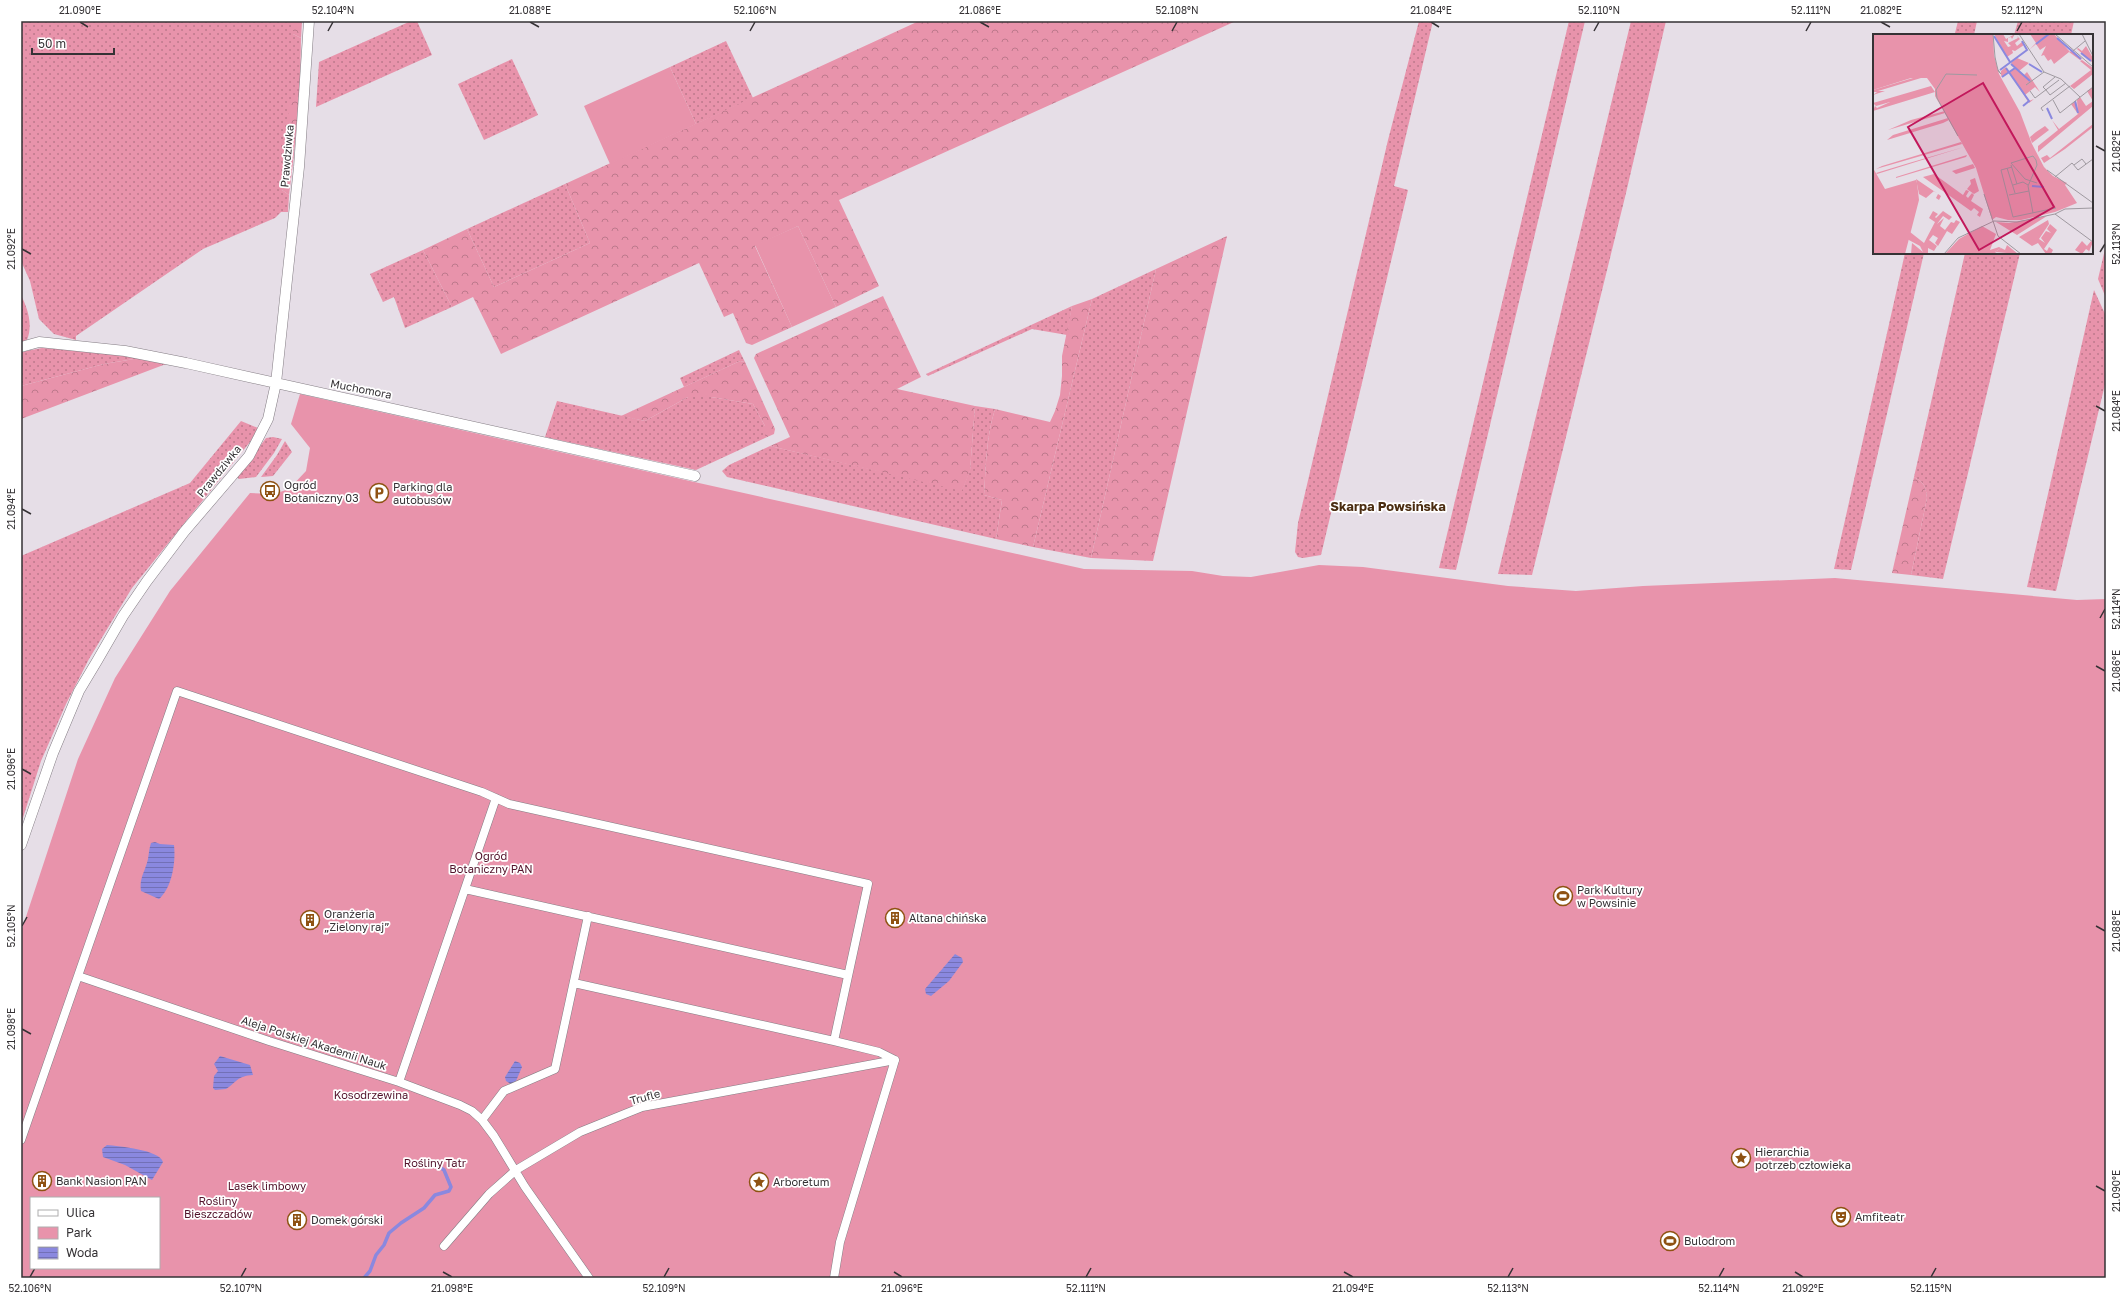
<svg xmlns="http://www.w3.org/2000/svg" width="2127" height="1299" font-family="'Golos Text',sans-serif">
<style>
.grass{fill:url(#grass-dots)}
.forest{fill:url(#forest-crowns)}
.green{fill:#e893ab;fill-rule:evenodd}
.water{fill:url(#water-rules)}
.lines{fill:none;stroke-linecap:round;stroke-linejoin:round}
.stream{stroke:#8a88df;stroke-width:3.5}
.pedestrian-casing{stroke:#847d84;stroke-width:9}
.minor-casing{stroke:#847d84;stroke-width:11}
.pedestrian{stroke:#fff;stroke-width:8}
.minor{stroke:#fff;stroke-width:10}
.ticks{fill:none;stroke:#353235;stroke-width:1.5}
.labels{text-anchor:middle;stroke-width:3.5;stroke-linejoin:round;paint-order:stroke}
.street-label{font-size:11px;fill:#353235;stroke:#fff}
.poi-label{font-size:11px;fill:#353235;stroke:#fff;text-anchor:start}
.park-label{font-size:11px;fill:#52132b;stroke:#fff}
.quarter-label{font-size:13px;font-weight:bold;fill:#4b2d11;stroke:#fff}
.inset-river{fill:none;stroke:#8a88df;stroke-width:2}
.inset-road{fill:none;stroke:#9f99a0;stroke-width:1}
.view{fill:#c2185b;fill-opacity:0.15;stroke:#c2185b;stroke-width:2}
.inset-edge{fill:none;stroke:#353235;stroke-width:2}
.neatline{fill:none;stroke:#353235;stroke-width:1.5}
.ticks-label{font-size:10px;text-anchor:middle;fill:#353235}
</style>
<defs>
<pattern id="grass-dots" width="8" height="8" patternUnits="userSpaceOnUse"><rect width="8" height="8" fill="#e893ab"/><path d="M2 2h.1M6 6h.1" fill="none" stroke="#bd798c" stroke-width="1.8" stroke-linecap="round"/></pattern>
<pattern id="forest-crowns" width="20" height="18" patternUnits="userSpaceOnUse"><rect width="20" height="18" fill="#e893ab"/><path d="M2 6a3 3 0 1 1 6 0M12 15a3 3 0 1 1 6 0" fill="none" stroke="#bd798c"/></pattern>
<pattern id="water-rules" width="6" height="5" patternUnits="userSpaceOnUse"><rect width="6" height="5" fill="#8a88df"/><path d="M0 2.5h6" fill="none" stroke="#7270b6"/></pattern>
</defs>
<rect width="100%" height="100%" fill="#e6dee7"/>
<path class="grass" d="M 21,21 L 293,21 L 293,34 L 301,38 L 300,91 L 287,144 L 295,143 L 293,163 L 283,172 L 282,190 L 289,195 L 288,212 L 281,212 L 275,218 L 203,249 L 76,336 L 76,340 L 54,334 L 39,319 L 30,281 L 21,261 Z
M 411,21 L 417,21 L 432,55 L 316,107 L 319,62 Z
M 1419,21 L 1433,21 L 1394,186 L 1408,190 L 1321,555 L 1303,558 L 1298,557 L 1295,552 L 1298,523 L 1388,140 Z
M 1569,21 L 1585,21 L 1456,570 L 1439,568 Z
M 1631,21 L 1666,21 L 1626,193 L 1532,575 L 1498,574 Z
M 1958,21 L 1977,21 L 1974,35 L 1956,35 L 1955,33 Z
M 2018,21 L 2074,21 L 2071,35 L 2014,35 Z
M 726,41 L 753,98 L 696,124 L 670,67 Z
M 512,59 L 538,115 L 484,140 L 458,84 Z
M 565,184 L 590,243 L 494,287 L 467,229 Z
M 2106,245 L 2106,298 L 2098,279 Z
M 423,250 L 452,307 L 405,328 L 394,297 L 383,302 L 370,274 Z
M 1905,253 L 1924,253 L 1851,570 L 1834,569 Z
M 1965,253 L 2020,253 L 1943,579 L 1911,575 L 1927,498 C 1926,487 1924,482 1914,477 Z
M 1156,269 L 1091,558 L 1033,547 L 1092,299 Z
M 2094,290 L 2106,316 L 2106,380 L 2056,591 L 2027,587 Z
M 21,295 C 28,309 33,325 27,340 L 21,342 Z
M 1072,306 L 1067,335 L 1032,329 L 928,376 L 926,374 Z
M 42,348 L 76,350 L 140,358 L 104,364 L 21,386 L 21,352 Z
M 739,350 L 745,362 L 740,361 L 684,387 L 680,378 Z
M 688,397 L 711,397 L 753,404 L 765,426 L 765,438 L 696,470 L 545,437 L 557,401 L 645,421 Z
M 975,406 L 995,409 C 986,438 986,466 984,495 L 1002,500 L 996,539 L 727,477 L 722,471 L 729,465 L 770,446 L 962,490 L 970,470 Z
M 241,421 L 258,428 L 250,442 L 132,588 L 89,659 L 66,704 L 41,761 L 21,824 L 21,556 L 190,483 Z
M 273,437 L 282,439 L 274,453 L 256,477 L 239,479 L 237,477 L 266,438 Z
M 285,441 L 292,452 L 273,476 L 261,477 L 277,455 Z"/>
<path class="forest" d="M 293,21 L 302,21 L 301,38 L 293,34 Z
M 919,21 L 1236,21 L 839,200 L 879,286 L 836,307 L 798,226 L 755,246 L 792,327 L 752,345 L 746,343 L 733,313 L 724,317 L 699,263 L 501,354 L 473,297 L 452,307 L 423,250 L 467,229 L 494,287 L 590,243 L 565,184 Z
M 300,91 L 295,143 L 286,144 L 289,105 Z
M 293,163 L 289,195 L 282,190 L 283,172 Z
M 1227,236 L 1153,561 L 1091,558 L 1156,269 Z
M 883,296 L 921,377 L 897,389 L 975,406 L 970,471 L 962,491 L 770,446 L 790,437 L 754,358 L 756,354 Z
M 1092,299 L 1033,547 L 996,539 L 1002,500 L 984,495 C 986,466 986,438 995,409 L 1050,422 L 1055,411 L 1060,395 L 1062,376 L 1062,356 L 1072,306 Z
M 140,358 L 166,364 L 21,419 L 21,386 L 104,364 Z
M 740,361 L 745,362 L 775,429 L 774,434 L 765,438 L 765,426 L 753,404 L 711,397 L 688,397 L 645,421 L 621,416 Z
M 1914,477 C 1924,482 1926,487 1927,498 L 1911,575 L 1892,573 Z"/>
<path class="green" d="M 670,67 L 696,124 L 610,164 L 584,106 Z
M 798,226 L 836,307 L 792,327 L 755,245 Z
M 300,394 L 1084,569 L 1192,571 L 1223,576 L 1251,577 L 1319,565 L 1363,567 L 1508,586 L 1576,591 L 1643,586 L 1835,578 L 2077,600 L 2106,599 L 2106,1278 L 21,1278 L 21,932 L 78,759 L 115,678 L 170,591 L 250,493 L 274,494 L 289,489 L 306,471 L 310,448 L 291,424 ZM 31,1198 L 159,1198 L 159,1268 L 31,1268 Z"/>
<path class="water" d="M 155,842 L 160,844 L 174,845 C 176,862 172,888 159,899 L 141,891 C 139,878 145,872 148,859 C 149,853 149,849 151,843 Z
M 955,954 L 962,958 L 963,962 L 949,981 L 931,996 L 926,994 L 925,989 Z
M 220,1056 L 250,1065 L 253,1075 C 237,1076 237,1082 226,1089 L 215,1090 L 213,1088 L 214,1076 L 218,1071 L 214,1064 Z
M 515,1061 L 520,1063 L 522,1067 L 516,1081 L 511,1084 L 506,1081 L 505,1077 Z
M 107,1145 C 119,1146 160,1150 163,1162 L 152,1180 L 125,1165 L 103,1157 L 102,1149 Z"/>
<g class="lines">
<path class="stream" d="M 364,1278 L 370,1271 L 376,1255 L 384,1245 L 389,1233 L 401,1223 L 424,1208 L 435,1195 L 449,1191 L 451,1187 L 444,1170 L 435,1164"/>
<defs>
<path id="pedestrian" d="M 465,889 L 848,975
M 78,976 L 269,1041 L 399,1082 L 460,1105 L 472,1111 L 482,1120 L 494,1136 L 525,1187 L 589,1278
M 574,983 L 834,1041 L 879,1052 L 895,1060
M 399,1082 L 496,798
M 482,1120 L 504,1091 L 555,1069 L 588,916
M 21,1140 L 177,691 L 482,792 L 509,804 L 868,884 L 834,1041
M 444,1246 L 489,1194 L 516,1170 L 580,1132 L 642,1107 L 895,1060
M 834,1278 L 840,1242 L 895,1060"/>
<path id="minor" d="M 21,347 L 39,342 L 125,351 L 186,363 L 695,476
M 21,845 L 53,753 L 79,691 L 97,661 L 123,616 L 147,581 L 184,532 L 249,456 L 268,419 L 276,383 L 299,167 L 309,21"/>
</defs>
<use href="#pedestrian" class="pedestrian-casing"/>
<use href="#minor" class="minor-casing"/>
<use href="#pedestrian" class="pedestrian"/>
<use href="#minor" class="minor"/>
</g>
<path class="ticks" d="M 80,22 L 88,27M 530,22 L 539,27M 980,22 L 989,27M 1431,22 L 1439,27M 1881,22 L 1890,27M 328,31 L 333,22M 750,31 L 755,22M 1172,31 L 1177,22M 1594,31 L 1599,22M 1806,31 L 1811,22M 2017,31 L 2022,22M 2096,146 L 2105,151M 22,249 L 31,254M 2100,252 L 2105,244M 2096,406 L 2105,411M 22,509 L 31,514M 2100,618 L 2105,609M 2096,666 L 2105,671M 22,769 L 31,774M 22,926 L 27,917M 2096,926 L 2105,931M 22,1029 L 31,1034M 2096,1186 L 2105,1191M 443,1272 L 452,1277M 894,1272 L 902,1277M 1344,1272 L 1353,1277M 1795,1272 L 1803,1277M 30,1277 L 35,1268M 241,1277 L 246,1268M 664,1277 L 669,1268M 1086,1277 L 1091,1268M 1508,1277 L 1513,1268M 1719,1277 L 1724,1268M 1931,1277 L 1936,1268"/>
<defs>
<symbol id="bus-ring" viewBox="-11 -11 22 22"><circle r="9.5" fill="#fff" stroke="#8e5212" stroke-width="1.5"/><path d="M-5-6H5V4H4V6H2V4H-2V6H-4V4H-5ZM-3.5-4V0h7V-4ZM-3.5 1.2v1.5H-2V1.2ZM2 1.2v1.5H3.5V1.2Z" fill="#8e5212"/></symbol>
<symbol id="parking-ring" viewBox="-11 -11 22 22"><circle r="9.5" fill="#fff" stroke="#8e5212" stroke-width="1.5"/><path d="M-3.5-5.5H1a3.5 3.5 0 0 1 0 7H-1V5.5H-3.5ZM-1-3.4V-.6H.8a1.4 1.4 0 0 0 0-2.8Z" fill="#8e5212"/></symbol>
<symbol id="stadium-ring" viewBox="-11 -11 22 22"><circle r="9.5" fill="#fff" stroke="#8e5212" stroke-width="1.5"/><path d="M0-5a6.5 5 0 1 0 0 10a6.5 5 0 1 0 0-10ZM-3.5-1.8h7v3.6h-7Z" fill="#8e5212"/></symbol>
<symbol id="building-ring" viewBox="-11 -11 22 22"><circle r="9.5" fill="#fff" stroke="#8e5212" stroke-width="1.5"/><path d="M-4-6H4V6H1V3H-1V6H-4ZM-2.5-4.3h1.7v1.8h-1.7ZM.8-4.3h1.7v1.8H.8ZM-2.5-1h1.7V.8h-1.7ZM.8-1h1.7V.8H.8Z" fill="#8e5212"/></symbol>
<symbol id="sight-ring" viewBox="-11 -11 22 22"><circle r="9.5" fill="#fff" stroke="#8e5212" stroke-width="1.5"/><path d="M0-6L1.8-2.2L6-1.7L2.9 1.2L3.7 5.4L0 3.3L-3.7 5.4L-2.9 1.2L-6-1.7L-1.8-2.2Z" fill="#8e5212"/></symbol>
<symbol id="theatre-ring" viewBox="-11 -11 22 22"><circle r="9.5" fill="#fff" stroke="#8e5212" stroke-width="1.5"/><path d="M-5-5.5Q0-4 5-5.5V0Q5 5 0 6Q-5 5-5 0ZM-3.3-2.5H-1v1.5H-3.3ZM1-2.5H3.3v1.5H1ZM-2.8 1Q0 5.5 2.8 1Z" fill="#8e5212"/></symbol>
</defs>
<g fill-rule="evenodd">
<use href="#bus-ring" x="259" y="480" width="22" height="22"/>
<use href="#parking-ring" x="368" y="482" width="22" height="22"/>
<use href="#stadium-ring" x="1552" y="885" width="22" height="22"/>
<use href="#building-ring" x="884" y="907" width="22" height="22"/>
<use href="#building-ring" x="299" y="909" width="22" height="22"/>
<use href="#sight-ring" x="1730" y="1147" width="22" height="22"/>
<use href="#building-ring" x="31" y="1170" width="22" height="22"/>
<use href="#sight-ring" x="748" y="1171" width="22" height="22"/>
<use href="#theatre-ring" x="1830" y="1206" width="22" height="22"/>
<use href="#building-ring" x="286" y="1209" width="22" height="22"/>
<use href="#stadium-ring" x="1659" y="1230" width="22" height="22"/>
</g>
<g class="labels">
<g class="street-label">
<text transform="translate(287 156) rotate(-85)" y="4">Prawdziwka</text>
<text transform="translate(361 389) rotate(11)" y="4">Muchomora</text>
<text transform="translate(219 471) rotate(-51)" y="4">Prawdziwka</text>
<text transform="translate(314 1043) rotate(18)" y="4">Aleja Polskiej Akademii Nauk</text>
<text transform="translate(645 1097) rotate(-15)" y="4">Trufle</text>
</g>
<g class="poi-label">
<text x="284" y="489">Ogród<tspan x="284" dy="13">Botaniczny 03</tspan></text>
<text x="393" y="491">Parking dla<tspan x="393" dy="13">autobusów</tspan></text>
<text x="1577" y="894">Park Kultury<tspan x="1577" dy="13">w Powsinie</tspan></text>
<text x="324" y="918">Oranżeria<tspan x="324" dy="13">„Zielony raj”</tspan></text>
<text x="909" y="922">Altana chińska</text>
<text x="1755" y="1156">Hierarchia<tspan x="1755" dy="13">potrzeb człowieka</tspan></text>
<text x="56" y="1185">Bank Nasion PAN</text>
<text x="773" y="1186">Arboretum</text>
<text x="1855" y="1221">Amfiteatr</text>
<text x="311" y="1224">Domek górski</text>
<text x="1684" y="1245">Bulodrom</text>
</g>
<g class="park-label">
<text x="491" y="860">Ogród<tspan x="491" dy="13">Botaniczny PAN</tspan></text>
<text x="371" y="1099">Kosodrzewina</text>
<text x="435" y="1167">Rośliny Tatr</text>
<text x="267" y="1190">Lasek limbowy</text>
<text x="218" y="1205">Rośliny<tspan x="218" dy="13">Bieszczadów</tspan></text>
</g>
<g class="quarter-label">
<text x="1388" y="511">Skarpa Powsińska</text>
</g>
</g>
<g transform="translate(1873 34)">
<rect width="220" height="220" fill="#e6dee7"/>
<path d="M 121,0 L 130,0 L 133,5 L 142,0 L 139,5 L 138,3 L 135,4 L 135,8 L 131,7 L 135,13 L 138,12 L 135,9 L 145,4 L 144,2 L 147,5 L 142,9 L 144,12 L 149,8 L 151,11 L 142,17 L 139,16 L 140,19 L 134,23 ZM 157,0 L 181,0 L 197,18 L 198,17 L 209,25 L 207,26 L 196,18 L 181,30 L 178,25 L 175,27 L 171,21 L 168,22 L 173,12 L 167,16 L 163,10 L 156,16 L 163,9 ZM 213,12 L 220,24 L 220,29 L 204,15 L 205,14 L 209,17 ZM 144,24 L 156,29 L 146,37 L 151,41 L 154,38 L 167,58 L 162,53 L 152,61 L 156,67 L 161,65 L 156,69 L 136,38 L 129,43 L 128,41 L 128,37 L 133,33 L 136,38 L 142,34 L 138,29 ZM 209,26 L 220,34 L 220,40 L 201,55 L 197,52 L 218,36 L 207,27 ZM 40,44 L 48,44 L 5,57 L 12,57 L 0,61 L 4,58 L 0,58 L 0,56 ZM 58,52 L 62,58 L 0,77 L 2,72 L 4,74 L 17,68 L 3,72 L 0,69 ZM 220,53 L 220,72 L 165,118 L 165,112 L 185,96 L 179,86 L 186,95 L 205,80 L 198,70 L 203,67 L 205,79 L 204,66 L 207,63 L 213,72 L 220,67 L 214,57 ZM 150,73 L 163,98 L 172,92 L 176,96 L 159,109 L 157,103 L 163,98 ZM 72,77 L 72,79 L 15,96 L 38,86 ZM 75,84 L 76,86 L 70,89 L 14,106 L 20,101 ZM 220,90 L 220,93 L 192,115 L 171,129 L 168,124 L 174,121 L 177,124 ZM 88,108 L 89,110 L 3,135 L 9,132 ZM 91,113 L 4,140 L 3,139 L 36,129 ZM 94,121 L 93,123 L 23,144 L 23,143 ZM 43,145 L 68,162 L 66,166 L 63,164 L 65,160 L 61,157 L 53,164 L 46,160 ZM 60,177 L 65,180 L 62,183 L 63,184 L 70,177 L 79,183 L 76,186 L 70,182 L 64,190 L 71,184 L 67,192 L 72,196 L 78,188 L 81,189 L 83,186 L 87,188 L 79,200 L 74,197 L 65,212 L 62,209 L 65,204 L 60,201 L 56,206 L 64,212 L 61,217 L 55,214 L 55,220 L 38,220 L 39,209 L 50,218 L 47,212 L 34,205 L 37,198 L 51,209 L 62,188 L 56,184 ZM 174,182 L 144,201 L 123,188 L 136,189 ZM 175,186 L 176,190 L 166,205 L 172,209 L 168,204 L 173,197 L 178,199 L 174,195 L 177,190 L 184,196 L 171,215 L 174,217 L 176,213 L 180,216 L 178,220 L 173,220 L 165,209 L 159,212 L 146,203 ZM 109,192 L 123,200 L 117,216 L 126,213 L 128,214 L 122,218 L 125,220 L 72,220 L 86,205 ZM 209,207 L 214,212 L 218,207 L 220,208 L 215,220 L 216,217 L 213,215 L 209,220 L 202,216 Z" fill="#e893ab"/>
<path d="M 100,130 L 102,134 L 83,140 L 79,137 ZM 61,140 L 90,161 L 93,156 L 96,157 L 93,162 L 95,164 L 99,159 L 101,161 L 98,167 L 110,175 L 107,183 L 104,181 L 106,178 L 101,174 L 98,177 L 50,143 ZM 102,144 L 106,157 L 101,160 L 94,155 L 98,150 L 97,146 ZM 134,211 L 145,220 L 122,218 L 128,214 L 132,216 Z" fill="#e893ab"/>
<path d="M 0,0 L 120,0 L 121,21 L 126,40 L 147,78 L 159,110 L 171,133 L 180,142 L 194,149 L 192,151 L 204,169 L 182,178 L 148,186 L 135,186 L 123,183 L 119,186 L 103,134 L 62,62 L 62,55 L 54,44 L 38,44 L 0,56 ZM 0,134 L 12,155 L 43,146 L 44,149 L 46,166 L 32,220 L 0,220 Z" fill="#e893ab"/>
<path class="inset-river" d="M 121,2 L 137,28M 184,4 L 208,25M 163,10 L 176,0M 208,19 L 218,27M 138,30 L 157,47M 156,30 L 169,38M 133,34 L 156,67 L 150,72M 127,36 L 154,16 L 149,7M 129,43 L 142,34M 202,67 L 205,79M 174,74 L 179,85M 159,152 L 171,153"/>
<path class="inset-road" d="M 120,0 L 122,23 L 124,32 L 125,36 L 126,38 L 128,40 L 125,36M 146,0 L 171,38 L 188,45 L 207,63M 182,0 L 220,33M 209,0 L 220,22M 200,17 L 212,7M 153,51 L 171,38M 173,56 L 177,61 L 193,49M 173,56 L 170,53 L 182,43M 157,57 L 162,64 L 186,46M 180,66 L 187,79 L 220,53M 170,77 L 168,74 L 197,52M 85,102 L 64,64 L 63,56 L 73,40 L 104,41M 138,129 L 160,122 L 163,126 L 164,131 L 155,152 L 160,179M 138,129 L 152,145 L 164,149M 138,131 L 144,150M 201,131 L 209,125 L 213,130M 139,133 L 128,136 L 140,183 L 183,174M 134,134 L 142,159M 174,136 L 220,169M 182,143 L 199,129 L 205,136 L 220,125M 140,151 L 150,148 L 155,151M 111,160 L 125,202 L 148,220M 136,161 L 156,157M 182,180 L 220,208M 71,220 L 85,204 L 121,187 L 144,188 L 182,180 L 192,175 L 220,174"/>
<path class="view" d="M 110,49 L 181,173 L 106,216 L 35,93 Z"/>
<rect width="220" height="220" class="inset-edge"/>
</g>
<rect width="2127" height="1299" fill="none" stroke="#ffffff" stroke-width="44"/>
<rect x="30" y="1197" width="130" height="72" fill="#ffffff" stroke="#aeadae"/>
<rect x="38" y="1210" width="20" height="6" fill="#ffffff" stroke="#aeadae"/>
<text x="66" y="1217" font-size="12" fill="#353235">Ulica</text>
<rect x="38" y="1227" width="20" height="12" fill="#e893ab" stroke="#aeadae"/>
<text x="66" y="1237" font-size="12" fill="#353235">Park</text>
<rect x="38" y="1247" width="20" height="12" fill="url(#water-rules)" stroke="#aeadae"/>
<text x="66" y="1257" font-size="12" fill="#353235">Woda</text>
<path d="M32 48v6h82v-6" fill="none" stroke="#353235" stroke-width="2"/>
<text x="38" y="48" font-size="12" fill="#353235" stroke="#ffffff" stroke-width="3" paint-order="stroke">50 m</text>
<rect x="22" y="22" width="2083" height="1255" class="neatline"/>
<g class="ticks-label">
<text x="80" y="14">21.090°E</text>
<text x="333" y="14">52.104°N</text>
<text x="530" y="14">21.088°E</text>
<text x="755" y="14">52.106°N</text>
<text x="980" y="14">21.086°E</text>
<text x="1177" y="14">52.108°N</text>
<text x="1431" y="14">21.084°E</text>
<text x="1599" y="14">52.110°N</text>
<text x="1811" y="14">52.111°N</text>
<text x="1881" y="14">21.082°E</text>
<text x="2022" y="14">52.112°N</text>
<text transform="translate(2116 151) rotate(-90)" y="4">21.082°E</text>
<text transform="translate(2116 244) rotate(-90)" y="4">52.113°N</text>
<text transform="translate(11 249) rotate(-90)" y="4">21.092°E</text>
<text transform="translate(2116 411) rotate(-90)" y="4">21.084°E</text>
<text transform="translate(11 509) rotate(-90)" y="4">21.094°E</text>
<text transform="translate(2116 609) rotate(-90)" y="4">52.114°N</text>
<text transform="translate(2116 671) rotate(-90)" y="4">21.086°E</text>
<text transform="translate(11 769) rotate(-90)" y="4">21.096°E</text>
<text transform="translate(11 926) rotate(-90)" y="4">52.105°N</text>
<text transform="translate(2116 931) rotate(-90)" y="4">21.088°E</text>
<text transform="translate(11 1029) rotate(-90)" y="4">21.098°E</text>
<text transform="translate(2116 1191) rotate(-90)" y="4">21.090°E</text>
<text x="30" y="1292">52.106°N</text>
<text x="241" y="1292">52.107°N</text>
<text x="452" y="1292">21.098°E</text>
<text x="664" y="1292">52.109°N</text>
<text x="902" y="1292">21.096°E</text>
<text x="1086" y="1292">52.111°N</text>
<text x="1353" y="1292">21.094°E</text>
<text x="1508" y="1292">52.113°N</text>
<text x="1719" y="1292">52.114°N</text>
<text x="1803" y="1292">21.092°E</text>
<text x="1931" y="1292">52.115°N</text>
</g>
</svg>
